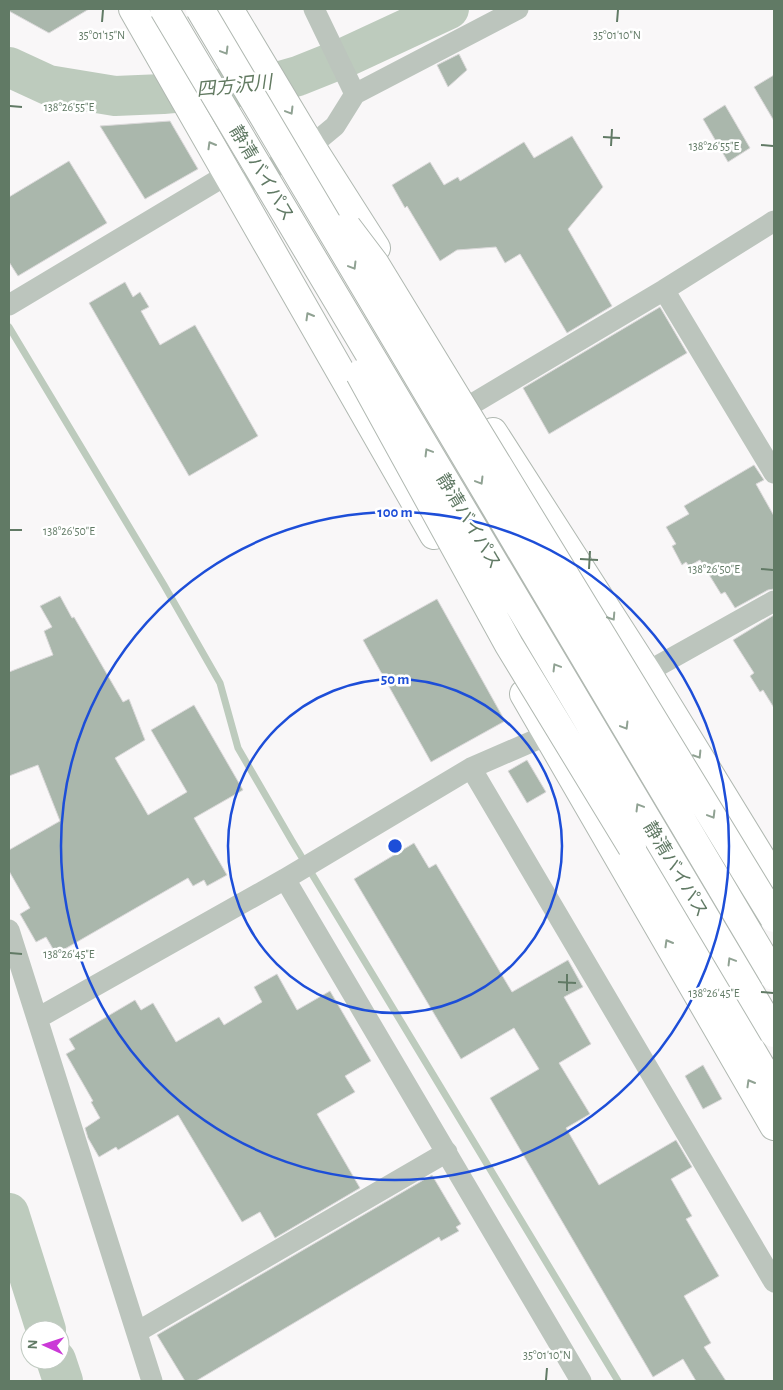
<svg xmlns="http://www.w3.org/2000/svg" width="783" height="1390" font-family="'Alegreya Sans','Noto Sans JP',sans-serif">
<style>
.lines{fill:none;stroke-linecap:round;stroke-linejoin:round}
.stream{stroke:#bdcbbd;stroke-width:7}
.river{stroke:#bdcbbd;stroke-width:40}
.building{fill:#aab7ac;stroke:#dbd9da}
.trunk-casing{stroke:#b0b8b1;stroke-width:30}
.motorway-casing{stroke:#b0b8b1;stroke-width:30}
.minor{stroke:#bcc5bd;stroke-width:21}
.trunk{stroke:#fff;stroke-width:28}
.motorway{stroke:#fff;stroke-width:28}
.motorway-bridge-casing{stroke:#b0b8b1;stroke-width:30;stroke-linecap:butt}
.motorway-bridge{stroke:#fff;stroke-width:28}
.oneway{stroke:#90a293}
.ticks{fill:none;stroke:#617a65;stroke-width:2}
.ring{fill:none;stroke:#1d4ed8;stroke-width:2.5}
.labels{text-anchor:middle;stroke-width:5;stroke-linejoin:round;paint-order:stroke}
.street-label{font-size:18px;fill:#617a65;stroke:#fff}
.water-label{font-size:19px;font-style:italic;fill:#627a61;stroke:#fff}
.ticks-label{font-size:12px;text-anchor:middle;fill:#617a65;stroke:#fff;stroke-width:5;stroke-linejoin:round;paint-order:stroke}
.centre{fill:#1d4ed8;stroke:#fff;stroke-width:2.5}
.ring-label{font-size:15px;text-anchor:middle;font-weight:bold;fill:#1d4ed8;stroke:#fff;stroke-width:5;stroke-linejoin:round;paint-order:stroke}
</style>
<rect width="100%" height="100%" fill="#f9f7f8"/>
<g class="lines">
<path class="stream" d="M 9,327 L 164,585 L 220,683 L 238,748 L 292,841 L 618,1381"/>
<path class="river" d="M 9,67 L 48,85 L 115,96 L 163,94 L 270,84 L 298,76 L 348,56 L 449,9
M 9,1213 L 46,1330
M 56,1360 L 63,1381"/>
</g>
<path class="building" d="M 9,9 L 89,9 L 49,33 L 9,11 Z
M 459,54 L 467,70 L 448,87 L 437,65 Z
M 774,75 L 774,121 L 754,87 Z
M 725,105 L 750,148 L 728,162 L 703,119 Z
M 170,121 L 198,169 L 145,199 L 100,126 Z
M 572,136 L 603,187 L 568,229 L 612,306 L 567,333 L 520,254 L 505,263 L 496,247 L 457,250 L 440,261 L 407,206 L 405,208 L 392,185 L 430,162 L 444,185 L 458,177 L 460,181 L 524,142 L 534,158 Z
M 69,161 L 107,223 L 18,276 L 9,262 L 9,197 Z
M 125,282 L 133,297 L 140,292 L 149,307 L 141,311 L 160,345 L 195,325 L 258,436 L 189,476 L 89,303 Z
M 660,307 L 687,353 L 549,434 L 523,388 Z
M 754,465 L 764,480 L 756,484 L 774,516 L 774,589 L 768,590 L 735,608 L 725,592 L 721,594 L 700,560 L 689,566 L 686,562 L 682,565 L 672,546 L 676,544 L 666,527 L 689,514 L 684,506 Z
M 60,596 L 72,618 L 74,617 L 123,702 L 129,699 L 145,740 L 115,758 L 148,815 L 187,792 L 151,730 L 194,705 L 243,790 L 194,818 L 227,875 L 207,886 L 204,880 L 193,886 L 188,878 L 56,954 L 46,937 L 36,942 L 20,914 L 30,908 L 9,871 L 9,850 L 60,821 L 38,765 L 9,776 L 9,672 L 53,655 L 44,631 L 52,627 L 40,606 Z
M 437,599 L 505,721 L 431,762 L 363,640 Z
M 774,615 L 774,708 L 763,690 L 760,692 L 750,676 L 754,673 L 733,640 Z
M 527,760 L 546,792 L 527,803 L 508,771 Z
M 414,843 L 429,868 L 436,864 L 512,992 L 568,960 L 583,987 L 564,997 L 591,1044 L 559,1063 L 590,1114 L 566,1128 L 599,1185 L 676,1140 L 692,1167 L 671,1179 L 692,1216 L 686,1219 L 719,1276 L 684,1296 L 711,1343 L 704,1347 L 726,1381 L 696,1381 L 683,1359 L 653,1377 L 490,1098 L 539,1069 L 514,1028 L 461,1059 L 354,879 Z
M 277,974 L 297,1010 L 330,991 L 371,1061 L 345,1076 L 355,1092 L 317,1114 L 360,1188 L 275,1238 L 260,1212 L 242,1222 L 178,1115 L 118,1150 L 116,1147 L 99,1157 L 88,1138 L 85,1128 L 100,1118 L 91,1102 L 93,1101 L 66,1054 L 75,1049 L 69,1039 L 135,1000 L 141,1010 L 153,1003 L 176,1042 L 219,1017 L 224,1025 L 262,1002 L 254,987 Z
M 703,1065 L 722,1099 L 703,1109 L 685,1076 Z
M 432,1175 L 461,1224 L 456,1227 L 459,1231 L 441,1241 L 439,1237 L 196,1381 L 185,1381 L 157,1335 Z"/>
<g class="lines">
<defs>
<path id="trunk" d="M 133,9 L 434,535
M 229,9 L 311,146 L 376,248
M 493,432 L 647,672 L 774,879
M 524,694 L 774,1126"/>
<path id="motorway" d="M 632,847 L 774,1089"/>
</defs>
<use href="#trunk" class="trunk-casing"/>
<use href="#motorway" class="motorway-casing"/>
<path class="minor" d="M 314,9 L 355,94
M 236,189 L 311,146 L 335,126 L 355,94 L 518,9
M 664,290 L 774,473
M 9,305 L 228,174
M 474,403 L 664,290 L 774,221
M 471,768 L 774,1282
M 285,879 L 581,1381
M 9,930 L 152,1381
M 38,1018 L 285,879 L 471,768 L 547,735 L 647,672 L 774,601
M 137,1332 L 447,1152"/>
<use href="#trunk" class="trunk"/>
<use href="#motorway" class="motorway"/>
<defs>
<path id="motorway-bridge" d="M 164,9 L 774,1033
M 200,9 L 774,976
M 347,227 L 375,264 L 774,918
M 360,374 L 509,645 L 632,847"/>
</defs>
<use href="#motorway-bridge" class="motorway-bridge-casing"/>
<use href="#motorway-bridge" class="motorway-bridge"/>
</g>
<defs><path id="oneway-chevron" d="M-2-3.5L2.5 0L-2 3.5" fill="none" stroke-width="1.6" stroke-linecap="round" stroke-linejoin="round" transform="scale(1.25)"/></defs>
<g class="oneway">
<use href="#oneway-chevron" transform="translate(225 51) rotate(59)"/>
<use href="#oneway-chevron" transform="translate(290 111) rotate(59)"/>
<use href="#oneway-chevron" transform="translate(211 145) rotate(-120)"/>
<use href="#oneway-chevron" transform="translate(353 266) rotate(59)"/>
<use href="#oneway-chevron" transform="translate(309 316) rotate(-120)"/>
<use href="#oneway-chevron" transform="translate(428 452) rotate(-121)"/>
<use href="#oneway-chevron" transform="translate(480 481) rotate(59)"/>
<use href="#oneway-chevron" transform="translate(612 617) rotate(57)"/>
<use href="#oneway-chevron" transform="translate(556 667) rotate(-121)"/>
<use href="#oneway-chevron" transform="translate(625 726) rotate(59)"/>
<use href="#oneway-chevron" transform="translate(698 755) rotate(58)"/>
<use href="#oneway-chevron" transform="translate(639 807) rotate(-121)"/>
<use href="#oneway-chevron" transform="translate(712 815) rotate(59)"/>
<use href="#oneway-chevron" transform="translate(668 943) rotate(-120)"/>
<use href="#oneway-chevron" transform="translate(731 961) rotate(-121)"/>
<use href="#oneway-chevron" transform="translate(750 1083) rotate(-120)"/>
</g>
<path class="ticks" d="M 102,22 L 103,10M 617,22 L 618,10M 10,106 L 22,107M 603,137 L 620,138M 761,145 L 773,146M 611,146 L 612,129M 10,530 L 22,530M 580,559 L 598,560M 589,569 L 590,551M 761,569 L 773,570M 10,953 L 22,954M 558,982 L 576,983M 567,991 L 567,974M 761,992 L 773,993M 546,1380 L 547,1368"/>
<g class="ring">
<circle cx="395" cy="846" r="167"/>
<circle cx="395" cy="846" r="334"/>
</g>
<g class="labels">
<g class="street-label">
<text transform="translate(262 173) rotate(59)" y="6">静清バイパス</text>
<text transform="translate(469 521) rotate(59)" y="6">静清バイパス</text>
<text transform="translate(676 869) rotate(59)" y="6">静清バイパス</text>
</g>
<g class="water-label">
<text transform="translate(234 85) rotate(-6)" y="7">四方沢川</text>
</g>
</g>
<g class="ticks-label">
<text x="102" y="39">35°01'15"N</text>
<text x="617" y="39">35°01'10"N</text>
<text x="69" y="111">138°26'55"E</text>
<text x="714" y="150">138°26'55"E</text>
<text x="69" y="535">138°26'50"E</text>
<text x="714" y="573">138°26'50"E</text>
<text x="69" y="958">138°26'45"E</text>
<text x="714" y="997">138°26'45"E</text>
<text x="547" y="1359">35°01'10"N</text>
</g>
<circle cx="395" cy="846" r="8" class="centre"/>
<g class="ring-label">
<text x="395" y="517">100 m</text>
<text x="395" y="684">50 m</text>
</g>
<rect width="783" height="1390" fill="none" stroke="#617a65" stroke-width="20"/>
<g transform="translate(45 1345) rotate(273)"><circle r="24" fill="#ffffff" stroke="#c0cac1"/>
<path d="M0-4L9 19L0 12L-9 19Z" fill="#cb39d7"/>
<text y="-8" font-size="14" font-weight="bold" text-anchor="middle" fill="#617a65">N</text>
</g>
</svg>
